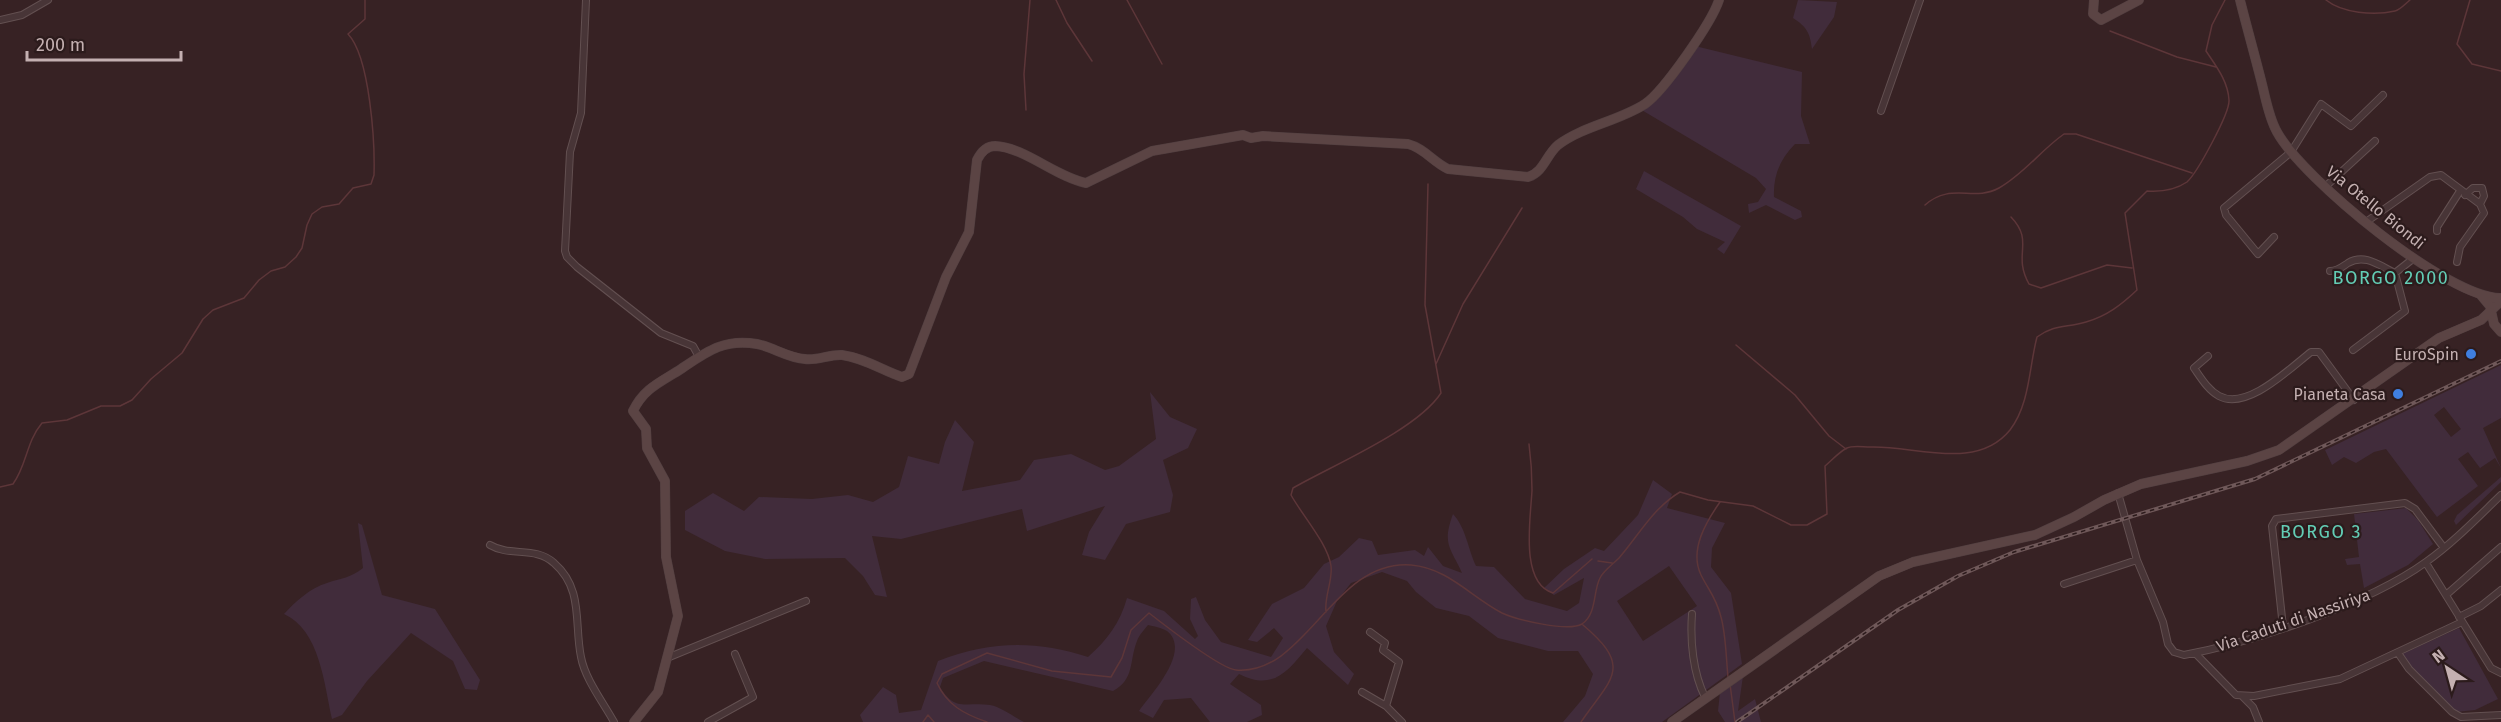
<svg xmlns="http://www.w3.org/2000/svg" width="2501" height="722" font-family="'Fira Sans',sans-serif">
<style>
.green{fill:#412c3b;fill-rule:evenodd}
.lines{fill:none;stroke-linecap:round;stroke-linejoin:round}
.stream{stroke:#5d3639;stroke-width:1.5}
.street-casing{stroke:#635051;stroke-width:8}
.secondary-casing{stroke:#513f40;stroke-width:10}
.street{stroke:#483537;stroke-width:6}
.secondary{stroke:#5b4444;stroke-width:9}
.rail-casing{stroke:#6f5859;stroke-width:4}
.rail{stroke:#2c1b1c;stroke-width:1.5;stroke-dasharray:4.5;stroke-linecap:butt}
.shop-dot{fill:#3f7fe0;stroke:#2c1b1c;stroke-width:2}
.labels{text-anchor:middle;stroke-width:4.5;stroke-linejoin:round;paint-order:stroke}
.street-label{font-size:16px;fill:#c4b0b1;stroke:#2c1b1c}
.poi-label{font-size:16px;fill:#c4b0b1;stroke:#2c1b1c;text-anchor:end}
.neighbourhood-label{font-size:18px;letter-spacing:1.5px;fill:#63cdb5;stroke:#2c1b1c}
</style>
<rect width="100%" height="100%" fill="#372224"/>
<path class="green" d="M 1798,0 L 1837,2 L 1834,17 L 1812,49 C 1810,33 1807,27 1793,18 Z
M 1695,46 L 1802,72 L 1801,116 L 1810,144 L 1795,144 C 1780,159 1773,176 1774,197 L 1801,211 L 1802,217 L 1795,220 L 1766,205 L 1749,213 L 1748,204 L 1758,202 L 1766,189 L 1756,178 L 1640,109 Z
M 1644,171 L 1741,226 L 1724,254 L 1717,249 L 1725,242 L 1697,229 L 1683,217 L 1636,189 Z
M 2501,365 L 2501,418 L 2483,428 L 2501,468 L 2495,458 L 2480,468 L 2468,452 L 2458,459 L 2478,486 L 2437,517 L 2386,449 L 2374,452 L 2356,463 L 2344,457 L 2332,465 L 2325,450 ZM 2444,407 L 2461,429 L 2451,437 L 2434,415 Z
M 1150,392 L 1170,417 L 1197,429 L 1188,448 L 1163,460 L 1173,495 L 1170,512 L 1126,524 L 1105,560 L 1082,555 L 1089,532 L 1105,506 L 1027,531 L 1022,509 L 901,539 L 872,536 L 887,597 L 875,595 L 863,576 L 845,558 L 765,559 L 725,551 L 685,530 L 685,511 L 713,493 L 744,511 L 759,497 L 812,499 L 848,495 L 873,502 L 899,487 L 908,456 L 939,464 L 945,442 L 955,420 L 974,442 L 962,491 L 1020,480 L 1034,460 L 1071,454 L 1105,470 L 1119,466 L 1156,439 Z
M 2501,477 L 2501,482 L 2456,525 L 2454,521 L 2457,515 Z
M 1653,480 L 1672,494 L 1667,508 L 1725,523 L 1712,548 L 1711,567 L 1731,593 L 1742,664 L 1662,722 L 1563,722 L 1585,696 L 1593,674 L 1578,651 L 1548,651 L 1498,638 L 1469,616 L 1436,608 L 1416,592 L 1407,581 L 1382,572 L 1351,583 L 1337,601 L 1326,626 L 1334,652 L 1354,674 L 1348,685 L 1307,648 C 1287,672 1273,691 1239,674 L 1230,684 L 1261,705 L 1262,715 L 1247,722 L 1210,722 L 1191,698 L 1164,700 L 1153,718 L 1139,711 C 1151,694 1192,651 1167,631 C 1162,628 1153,626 1148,625 C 1145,629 1139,635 1137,641 C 1129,661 1135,679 1113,691 L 984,661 L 943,678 L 940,687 C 955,712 966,702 990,705 C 1001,707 1014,717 1024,722 L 863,722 L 860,715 L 883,687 L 896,695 L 899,713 L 921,710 L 938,661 C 989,641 1036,640 1088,657 C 1107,640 1120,623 1127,598 L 1164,611 L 1195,639 L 1198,636 L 1190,619 L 1191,599 L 1196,597 L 1205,620 L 1221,642 L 1271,657 L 1283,638 L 1274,628 L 1257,642 L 1248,640 L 1272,604 L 1304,588 L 1324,564 L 1339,557 L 1359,538 L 1372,541 L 1378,555 L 1415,550 L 1424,556 L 1428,547 L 1443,566 L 1462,573 C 1450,547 1442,544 1453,514 C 1466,528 1468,549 1476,566 L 1494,567 L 1525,599 L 1567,611 L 1579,603 L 1584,578 L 1554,595 L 1544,588 L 1564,569 L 1595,548 L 1604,551 L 1638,515 ZM 1669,566 L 1697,606 L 1643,641 L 1617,601 Z
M 2406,508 L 2418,520 L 2433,544 L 2408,565 L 2364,588 L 2360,564 L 2347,565 L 2345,559 L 2359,557 L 2354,514 Z
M 358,523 L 362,525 L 382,595 L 435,609 L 480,680 L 477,690 L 465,689 L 453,661 L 411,633 L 367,681 L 342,715 L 332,719 C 324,684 320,630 284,614 C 295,602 310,588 327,583 C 341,578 351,578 363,568 Z
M 2459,628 L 2498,699 L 2475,710 L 2456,712 L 2413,671 L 2402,654 Z
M 1743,676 L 1738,711 L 1755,699 L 1761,722 L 1725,722 L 1718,711 L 1720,692 Z"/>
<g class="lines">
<path class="stream" d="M 1056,0 L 1067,23 L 1092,61
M 1127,0 L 1162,64
M 2326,0 C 2342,13 2374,16 2395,11 C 2400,10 2405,4 2410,0
M 2470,0 L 2457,44 L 2472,64 L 2501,71
M 2110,31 L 2177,57 L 2216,67
M 1026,110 L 1024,74 L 1030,0
M 1925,205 C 1951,182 1973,202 1999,188 C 2024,174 2041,150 2064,134 L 2076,134 L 2192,173
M 2011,217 C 2035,242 2012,254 2029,284 L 2041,288 L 2107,265 L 2132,268
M 1736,345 L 1795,395 L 1829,436 L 1846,449
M 1436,364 L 1463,304 L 1522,208
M 1529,444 C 1531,459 1532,474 1532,490 C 1531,516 1519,583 1553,593 L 1592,559
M 0,487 L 13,484 C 27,465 26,442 42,423 L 67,420 L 101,406 L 120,406 L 132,400 L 151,379 L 182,353 L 203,319 L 213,310 L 244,298 L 259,280 L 271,271 L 285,267 L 296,257 L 302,248 L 307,225 L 312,214 L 322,207 L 339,204 L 353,188 L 371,184 L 374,175 C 375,143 370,57 348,34 L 365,19 L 365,0
M 1720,502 C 1706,522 1689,550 1701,575 C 1709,591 1716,597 1721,617 C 1726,635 1726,657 1728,677
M 1598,561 L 1612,563
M 1326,612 C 1324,597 1333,580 1331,566 C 1328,544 1302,515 1291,495 L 1293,488 C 1333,465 1417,430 1441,393 L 1425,305 L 1428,184
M 1730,684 L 1735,722
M 923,722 L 928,715 L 934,722
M 987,722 C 964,714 947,705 937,683 L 942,674 L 987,653 L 1052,671 L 1111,677 L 1122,658 L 1131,630 L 1149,613 C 1163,624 1221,669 1236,670 C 1306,676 1333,559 1411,565 C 1448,568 1471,597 1502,613 C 1517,620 1568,632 1582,624 C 1597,614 1593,591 1600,578 C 1603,571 1613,564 1619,558 C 1639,535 1653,508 1680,492 L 1708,500 L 1753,506 L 1791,525 L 1807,525 L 1827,514 L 1825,466 C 1832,460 1839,452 1847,448 C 1853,445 1863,447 1870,447 C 1914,445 1976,472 2010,430 C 2030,404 2029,367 2037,337 C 2055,324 2066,328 2086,322 C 2107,316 2121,305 2137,290 L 2125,213 L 2147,191 C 2161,192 2175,190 2187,182 C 2197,173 2230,113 2229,100 C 2228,81 2216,66 2206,51 L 2212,25 L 2225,0
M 1581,722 C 1611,678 1634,668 1583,625"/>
<defs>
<path id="street" d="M 586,0 L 581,113 L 570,152 L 565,251 L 567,257 L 577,267 L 661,333 L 693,346 L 698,355
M 0,20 L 22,15 L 48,0
M 1881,111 L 1920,0
M 2325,187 L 2375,141
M 2465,195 L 2473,188 L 2482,188 L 2484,196 L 2480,204
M 2366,222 L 2430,177 L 2441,175 L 2480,204 L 2484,213 L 2460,247 L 2457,262
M 2437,231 L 2437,227 L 2460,191
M 2274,237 L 2258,254 L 2226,215 L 2224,208 L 2291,152 L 2321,104 L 2351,126 L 2383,95
M 2330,271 C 2338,271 2342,267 2348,263 C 2365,253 2380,266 2395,273 L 2414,258
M 2353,350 L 2405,311 L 2395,273
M 2208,356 L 2194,368 C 2201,378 2208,390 2219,396 C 2247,411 2289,369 2311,352 L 2319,352 L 2354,400
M 2118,493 L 2137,560 L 2163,622 L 2168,644 L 2174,652 L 2184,655 C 2254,642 2368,604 2426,562 C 2453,543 2477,518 2501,495
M 490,545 C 510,557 536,546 554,563 C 584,589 574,624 581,657 C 585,679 603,702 614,722
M 2426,563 L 2491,668 L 2501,673
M 2064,584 L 2137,560
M 2446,595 L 2501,547
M 1692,614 C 1690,641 1693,673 1705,697
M 2459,617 L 2481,606 L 2501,590
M 2283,627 L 2272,526 L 2276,519 L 2405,503 L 2415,509 L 2444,548
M 1370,632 L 1385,643 L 1383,650 L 1399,662 L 1386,706
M 2195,653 L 2236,695 L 2254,696 L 2340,679 L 2462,622
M 2398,653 L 2409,669 L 2452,712 L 2461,717 L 2501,715
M 667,658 L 806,601
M 1362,692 L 1386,706 L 1402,722
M 2243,697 L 2253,707 L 2259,722
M 708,722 L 753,697 L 735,654"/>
<path id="secondary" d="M 2094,0 L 2093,14 L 2101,20 L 2139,0
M 2240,0 C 2247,28 2255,56 2262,84 C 2266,100 2269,118 2277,132 C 2302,178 2448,299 2501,298
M 2480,294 L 2490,306 L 2494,324 L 2501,332
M 634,722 L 658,692 L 678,616 L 666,557 L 665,481 L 647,448 L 646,429 L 633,411 C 644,388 661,382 681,369 C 706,352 724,338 757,344 C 773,347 788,358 805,359 C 817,361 830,354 842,355 C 864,358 882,370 902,377 L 909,374 L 946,277 L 969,232 L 977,160 C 981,152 986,146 995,146 C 1024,147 1056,177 1086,183 L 1152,151 L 1243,135 L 1251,138 L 1263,136 L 1408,144 C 1424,148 1433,162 1448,169 L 1528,177 C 1544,172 1546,155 1558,145 C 1583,126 1619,121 1645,104 C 1664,91 1712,22 1719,0
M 1672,722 L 1879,576 L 1913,562 L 2035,535 L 2074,517 L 2104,500 L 2141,484 L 2247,461 L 2279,450 L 2439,338 L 2481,320 L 2501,301"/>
</defs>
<use href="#street" class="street-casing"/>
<use href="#secondary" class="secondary-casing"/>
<use href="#street" class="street"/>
<use href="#secondary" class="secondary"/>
<defs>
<path id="rail" d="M 1737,722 L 1898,610 L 1958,576 L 2014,552 L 2255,479 L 2501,361"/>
</defs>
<use href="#rail" class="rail-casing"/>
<use href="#rail" class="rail"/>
</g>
<g class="shop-dot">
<circle cx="2471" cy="354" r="6"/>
<circle cx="2398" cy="394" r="6"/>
</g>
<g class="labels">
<g class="street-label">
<text transform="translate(2376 207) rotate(39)" y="6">Via Otello Biondi</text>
<text transform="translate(2293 620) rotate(-19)" y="6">Via Caduti di Nassiriya</text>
</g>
<g class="poi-label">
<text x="2459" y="360">EuroSpin</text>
<text x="2386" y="400">Pianeta Casa</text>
</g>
<g class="neighbourhood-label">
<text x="2391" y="284">BORGO 2000</text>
<text x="2321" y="538">BORGO 3</text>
</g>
</g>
<g transform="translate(2447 668) rotate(324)" stroke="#2c1b1c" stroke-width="4.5" paint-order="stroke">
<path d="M0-4.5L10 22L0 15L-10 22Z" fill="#c4b0b1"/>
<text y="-9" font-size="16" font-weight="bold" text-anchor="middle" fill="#c4b0b1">N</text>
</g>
<path d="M27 51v9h154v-9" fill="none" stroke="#c4b0b1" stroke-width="3"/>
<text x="36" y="51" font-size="18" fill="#c4b0b1" stroke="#2c1b1c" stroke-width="4.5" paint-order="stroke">200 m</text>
</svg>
